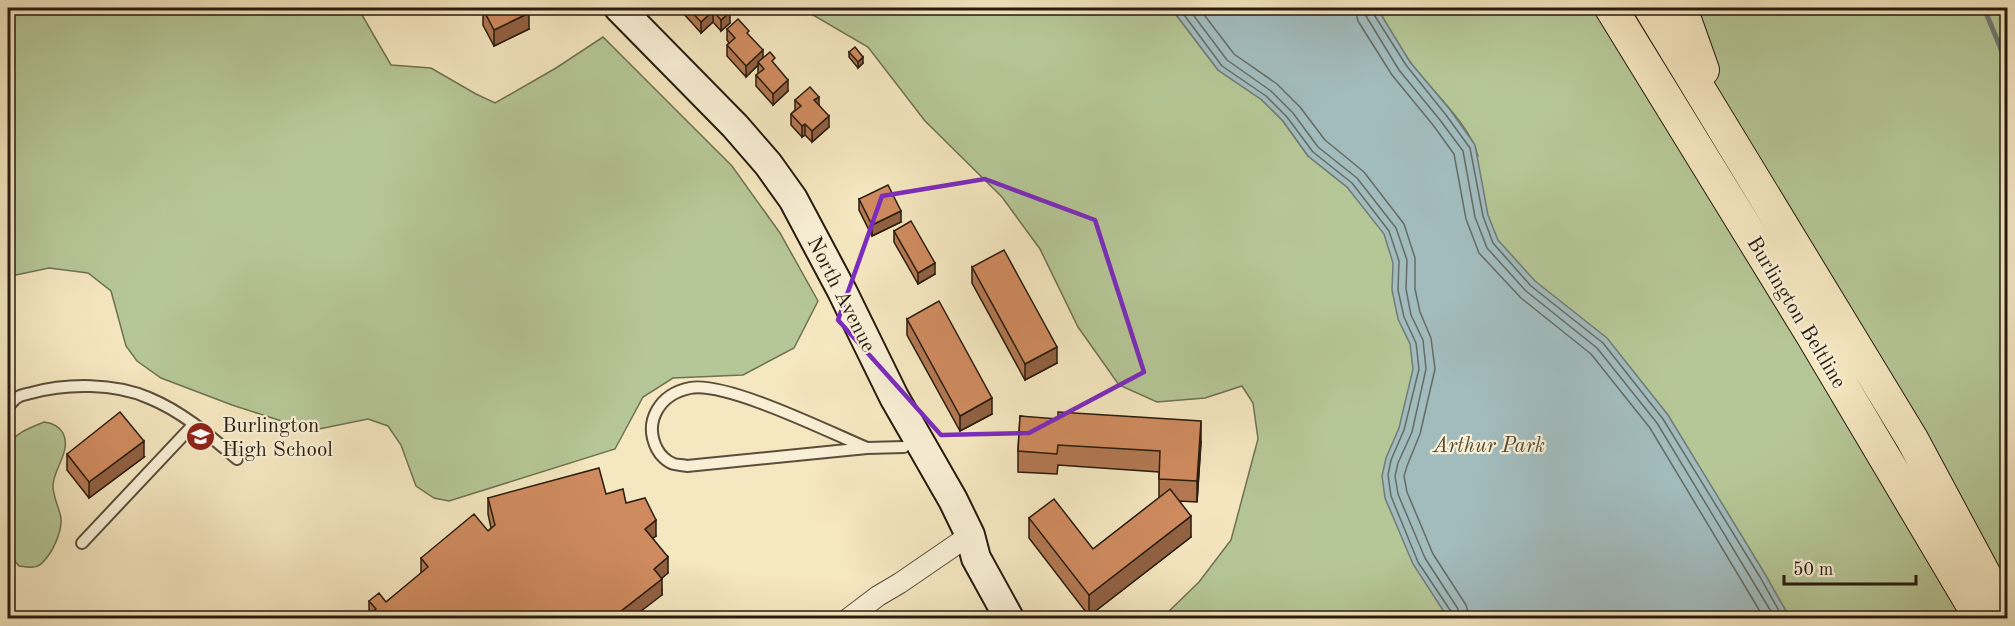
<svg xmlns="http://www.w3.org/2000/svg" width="2015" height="626" font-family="'Old Standard TT',serif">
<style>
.green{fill:#b6c797;stroke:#6f7152;stroke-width:1.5}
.water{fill:#a2bcbe;stroke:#717c78;stroke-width:1.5}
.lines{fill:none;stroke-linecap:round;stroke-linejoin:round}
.shore{stroke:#656c66;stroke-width:1.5}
.stream{stroke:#717c78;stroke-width:5}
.service-casing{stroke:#5b4e3a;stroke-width:14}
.minor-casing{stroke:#5b4e3a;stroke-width:22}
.secondary-casing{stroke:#281b0e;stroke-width:32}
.primary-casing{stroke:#281b0e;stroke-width:34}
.service{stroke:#f8efd6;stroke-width:10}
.minor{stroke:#f8efd6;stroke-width:20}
.secondary{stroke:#f8efd6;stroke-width:28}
.primary{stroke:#f5e7c0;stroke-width:32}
.wall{fill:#b27852;stroke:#281b0e;stroke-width:1.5}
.shaded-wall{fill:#916142;stroke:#281b0e;stroke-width:1.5}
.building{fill:#cf8b5f;stroke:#281b0e;stroke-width:1.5}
.marked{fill:none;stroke:#7b2cbf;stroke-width:4.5;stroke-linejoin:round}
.labels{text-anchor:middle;stroke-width:4.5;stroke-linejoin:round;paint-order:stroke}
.street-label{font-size:21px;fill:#281b0e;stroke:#f8efd6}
.poi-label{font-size:21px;fill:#281b0e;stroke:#f8efd6;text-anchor:start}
.park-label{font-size:21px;font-style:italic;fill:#534f37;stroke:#f8efd6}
</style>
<rect width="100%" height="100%" fill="#f5e7c0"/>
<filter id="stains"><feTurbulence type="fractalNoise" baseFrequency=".00333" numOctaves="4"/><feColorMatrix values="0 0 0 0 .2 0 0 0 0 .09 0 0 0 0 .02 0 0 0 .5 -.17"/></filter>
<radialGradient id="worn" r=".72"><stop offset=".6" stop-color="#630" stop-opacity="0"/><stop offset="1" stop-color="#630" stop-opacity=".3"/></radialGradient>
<path class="green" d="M 8,8 L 358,8 L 391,65 L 431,68 L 476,94 L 495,103 L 556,68 L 603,37 L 732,166 L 780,233 L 818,301 L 794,348 L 743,375 L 673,378 L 643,397 L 615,449 L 449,501 L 434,498 L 416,486 L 401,445 L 388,426 L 368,419 L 319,429 L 300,427 L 232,405 L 161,378 L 137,361 L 126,346 L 111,291 L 88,273 L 49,268 L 11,276 L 8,279 Z
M 801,8 L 1008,8 L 1029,9 L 1032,8 L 1171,8 L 1218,70 L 1262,100 L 1283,121 L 1308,156 L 1347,187 L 1359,201 L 1478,156 C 1471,126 1430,89 1411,63 C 1398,45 1388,26 1377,8 L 2007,8 L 2007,618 L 1162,618 L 1199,582 L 1231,540 L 1258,439 L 1253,403 L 1242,386 L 1205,398 L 1157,402 L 1119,385 L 1078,327 L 1040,249 L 1002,197 L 925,121 L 868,47 Z
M 44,422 C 52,423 59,426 63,433 C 72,451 53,469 53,486 C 53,497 59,507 61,518 C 62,533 52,554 41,564 C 35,569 26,567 19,566 L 8,553 L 8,445 C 17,432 30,428 44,422 Z"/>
<path class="water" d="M 1171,8 L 1377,8 L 1410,62 L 1451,111 L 1475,145 L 1488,215 L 1498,240 L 1535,281 L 1607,338 L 1668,415 L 1765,574 L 1790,618 L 1448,618 L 1413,564 L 1385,498 L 1382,476 L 1386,458 L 1399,428 L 1413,369 L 1410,344 L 1398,319 L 1392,290 L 1393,263 L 1384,234 L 1347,187 L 1308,156 L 1283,121 L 1262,100 L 1218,70 Z"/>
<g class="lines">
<path class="shore" d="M 1179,8 L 1222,66 L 1266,96 L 1287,117 L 1313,152 L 1352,183 L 1389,231 L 1399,261 L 1398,290 L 1404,317 L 1416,343 L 1419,369 L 1404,430 L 1391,460 L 1388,475 L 1391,496 L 1418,562 L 1452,613 L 1453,618
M 1188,8 L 1227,60 L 1271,91 L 1293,113 L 1318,147 L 1357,178 L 1396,228 L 1407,260 L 1406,289 L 1411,315 L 1423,340 L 1426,369 L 1412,432 L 1398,463 L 1395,476 L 1398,494 L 1425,558 L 1458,609 L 1460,618
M 1199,8 L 1234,54 L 1277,84 L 1300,107 L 1325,140 L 1364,172 L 1404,224 L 1415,258 L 1415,289 L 1420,312 L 1431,338 L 1435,369 L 1420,434 L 1407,466 L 1404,476 L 1407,492 L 1433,554 L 1466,605 L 1470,618
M 1355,8 L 1358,21 L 1392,75 L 1433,125 L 1454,154 L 1466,219 L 1479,253 L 1521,298 L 1591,354 L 1650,428 L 1764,618
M 1364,8 L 1366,16 L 1399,70 L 1440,120 L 1463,151 L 1475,217 L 1487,248 L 1526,291 L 1597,348 L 1657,423 L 1775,618
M 1372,8 L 1373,13 L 1406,65 L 1446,115 L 1470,148 L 1483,216 L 1493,243 L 1531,286 L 1603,343 L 1663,419 L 1760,577 L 1783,618"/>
<path class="stream" d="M 1984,8 L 2008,66"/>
<defs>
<path id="service" d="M 8,407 C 11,404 14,399 18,397 C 21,395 27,394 31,393 C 67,383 115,383 149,398 C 183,412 210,436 237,459
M 867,448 C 829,432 726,381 690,388 C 660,394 643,421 657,449 C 660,455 667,462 674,464 C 678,465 683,465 687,466 L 867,448 L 904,447
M 82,543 L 194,424"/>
<path id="minor" d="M 849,618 L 878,596 L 900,583 L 970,535"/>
<path id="secondary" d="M 619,8 L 735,126 L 768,164 L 793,199 L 842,291 L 894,397 L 953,500 L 970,535 L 976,558 L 1009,618"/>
<path id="primary" d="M 1611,8 L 1812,335 L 1980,618
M 1650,8 L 1912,439 L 2008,618
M 1681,8 L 1703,70"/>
</defs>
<use href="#service" class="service-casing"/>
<use href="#minor" class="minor-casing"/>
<use href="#secondary" class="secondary-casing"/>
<use href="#primary" class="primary-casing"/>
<use href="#service" class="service"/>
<use href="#minor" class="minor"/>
<use href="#secondary" class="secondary"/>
<use href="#primary" class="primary"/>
</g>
<path class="wall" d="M 683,8 L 726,8 L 730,23 L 721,31 L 713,22 L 701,33 L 683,13 Z
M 483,9 L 529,29 L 494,46 L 483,25 Z
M 727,29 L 749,36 L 763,59 L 775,65 L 788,91 L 773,105 L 756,86 L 756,75 L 758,74 L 758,65 L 746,77 L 727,56 L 727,45 L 729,43 L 727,40 Z
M 849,52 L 863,63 L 858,68 L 849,57 Z
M 795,100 L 819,105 L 829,127 L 812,142 L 805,135 L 802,137 L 791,125 L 791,114 L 795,110 Z
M 859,199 L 901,222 L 872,236 L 859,210 Z
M 894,231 L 935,274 L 918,284 L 894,242 Z
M 972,267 L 1057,363 L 1025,380 L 972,283 Z
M 907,319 L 992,414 L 960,431 L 907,335 Z
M 1020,416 L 1201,442 L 1197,502 L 1179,501 L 1191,537 L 1089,616 L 1029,538 L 1029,518 L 1093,549 L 1159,498 L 1159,472 L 1058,465 L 1057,474 L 1018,472 L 1018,451 Z
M 67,454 L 144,457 L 89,498 L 67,470 Z
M 606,494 L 626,503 L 656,536 L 653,538 L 668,573 L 661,578 L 662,595 L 369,615 L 369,601 L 386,602 L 421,574 L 421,558 L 488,531 L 491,528 L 488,514 L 488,498 Z"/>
<path class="shaded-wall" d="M 713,11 L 713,22 L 701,33 L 701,22 Z
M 730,12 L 730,23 L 721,31 L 721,20 Z
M 529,13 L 529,29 L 494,46 L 494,30 Z
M 763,50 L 763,61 L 758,62 L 758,65 L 746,77 L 746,66 Z
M 863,57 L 863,63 L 858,68 L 858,62 Z
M 788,80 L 788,91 L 773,105 L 773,94 Z
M 819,97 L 819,108 L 814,100 Z
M 829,116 L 829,127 L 812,142 L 812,131 Z
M 805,124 L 805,135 L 802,137 L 802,126 Z
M 901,211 L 901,222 L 872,236 L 872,225 Z
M 935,263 L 935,274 L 918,284 L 918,273 Z
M 1057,347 L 1057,363 L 1025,380 L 1025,364 Z
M 992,398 L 992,414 L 960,431 L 960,416 Z
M 1201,421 L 1201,442 L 1197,502 L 1197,481 Z
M 144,441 L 144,457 L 89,498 L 89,482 Z
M 1191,516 L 1191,537 L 1089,616 L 1089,595 Z
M 656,520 L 656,536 L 645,545 L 645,529 Z
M 668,557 L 668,573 L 654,585 L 654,569 Z
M 662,579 L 662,595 L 632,618 L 612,618 Z"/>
<path class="building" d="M 485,8 L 526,8 L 529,13 L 494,30 L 483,9 Z
M 688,8 L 726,8 L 730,12 L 721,20 L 713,11 L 701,22 Z
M 738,19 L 749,31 L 747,33 L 763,50 L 746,66 L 727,45 L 735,38 L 727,29 Z
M 855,47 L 863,57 L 858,62 L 849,52 Z
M 770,52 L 775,58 L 772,61 L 788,80 L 773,94 L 756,75 L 764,69 L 758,62 Z
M 810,87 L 819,97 L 814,100 L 829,116 L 812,131 L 805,124 L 802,126 L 791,114 L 801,106 L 795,100 Z
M 888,185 L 901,211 L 872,225 L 859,199 Z
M 911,221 L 935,263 L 918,273 L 894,231 Z
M 1004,250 L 1057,347 L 1025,364 L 972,267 Z
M 939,301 L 992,398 L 960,416 L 907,319 Z
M 120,412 L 144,441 L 89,482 L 67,454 Z
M 1058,412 L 1201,421 L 1197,481 L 1159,479 L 1160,451 L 1058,445 L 1057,454 L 1018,451 L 1020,416 L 1058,419 Z
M 599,468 L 606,494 L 623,489 L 626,503 L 645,498 L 656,520 L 645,529 L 668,557 L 654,569 L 662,579 L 612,618 L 365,618 L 376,609 L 369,601 L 379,593 L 386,602 L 428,567 L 421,558 L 474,514 L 488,531 L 495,525 L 488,498 Z
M 1170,489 L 1191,516 L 1089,595 L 1029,518 L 1054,499 L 1093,549 Z"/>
<path class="marked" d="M 985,179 L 1095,220 L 1144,372 L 1029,433 L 941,435 L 838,320 L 882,196 Z"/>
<defs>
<symbol id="school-disc" viewBox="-11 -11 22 22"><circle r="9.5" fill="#8f2418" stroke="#f8efd6"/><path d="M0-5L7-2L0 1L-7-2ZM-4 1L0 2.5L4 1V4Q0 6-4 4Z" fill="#fff"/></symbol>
</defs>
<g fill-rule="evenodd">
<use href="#school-disc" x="184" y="420" width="33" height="33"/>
</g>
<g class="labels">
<g class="street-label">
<text transform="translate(842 294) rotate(63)" y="7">North Avenue</text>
<text transform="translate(1797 312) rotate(59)" y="7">Burlington Beltline</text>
</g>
<g class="poi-label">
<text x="222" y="432">Burlington<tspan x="222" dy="24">High School</tspan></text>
</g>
<g class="park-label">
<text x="1489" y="452">Arthur Park</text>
</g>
</g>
<rect width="2015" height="626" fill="none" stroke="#f5e7c0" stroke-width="30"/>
<rect x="9" y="9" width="1997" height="608" fill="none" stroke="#281b0e" stroke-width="3"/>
<rect x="15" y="15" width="1985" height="596" fill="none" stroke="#281b0e" stroke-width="1.5"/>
<path d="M1784 575v9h132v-9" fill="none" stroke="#281b0e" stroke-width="3"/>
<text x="1793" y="575" font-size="18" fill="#281b0e" stroke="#f8efd6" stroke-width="4.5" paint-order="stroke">50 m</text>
<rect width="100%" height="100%" filter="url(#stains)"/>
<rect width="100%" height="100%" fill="url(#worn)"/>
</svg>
